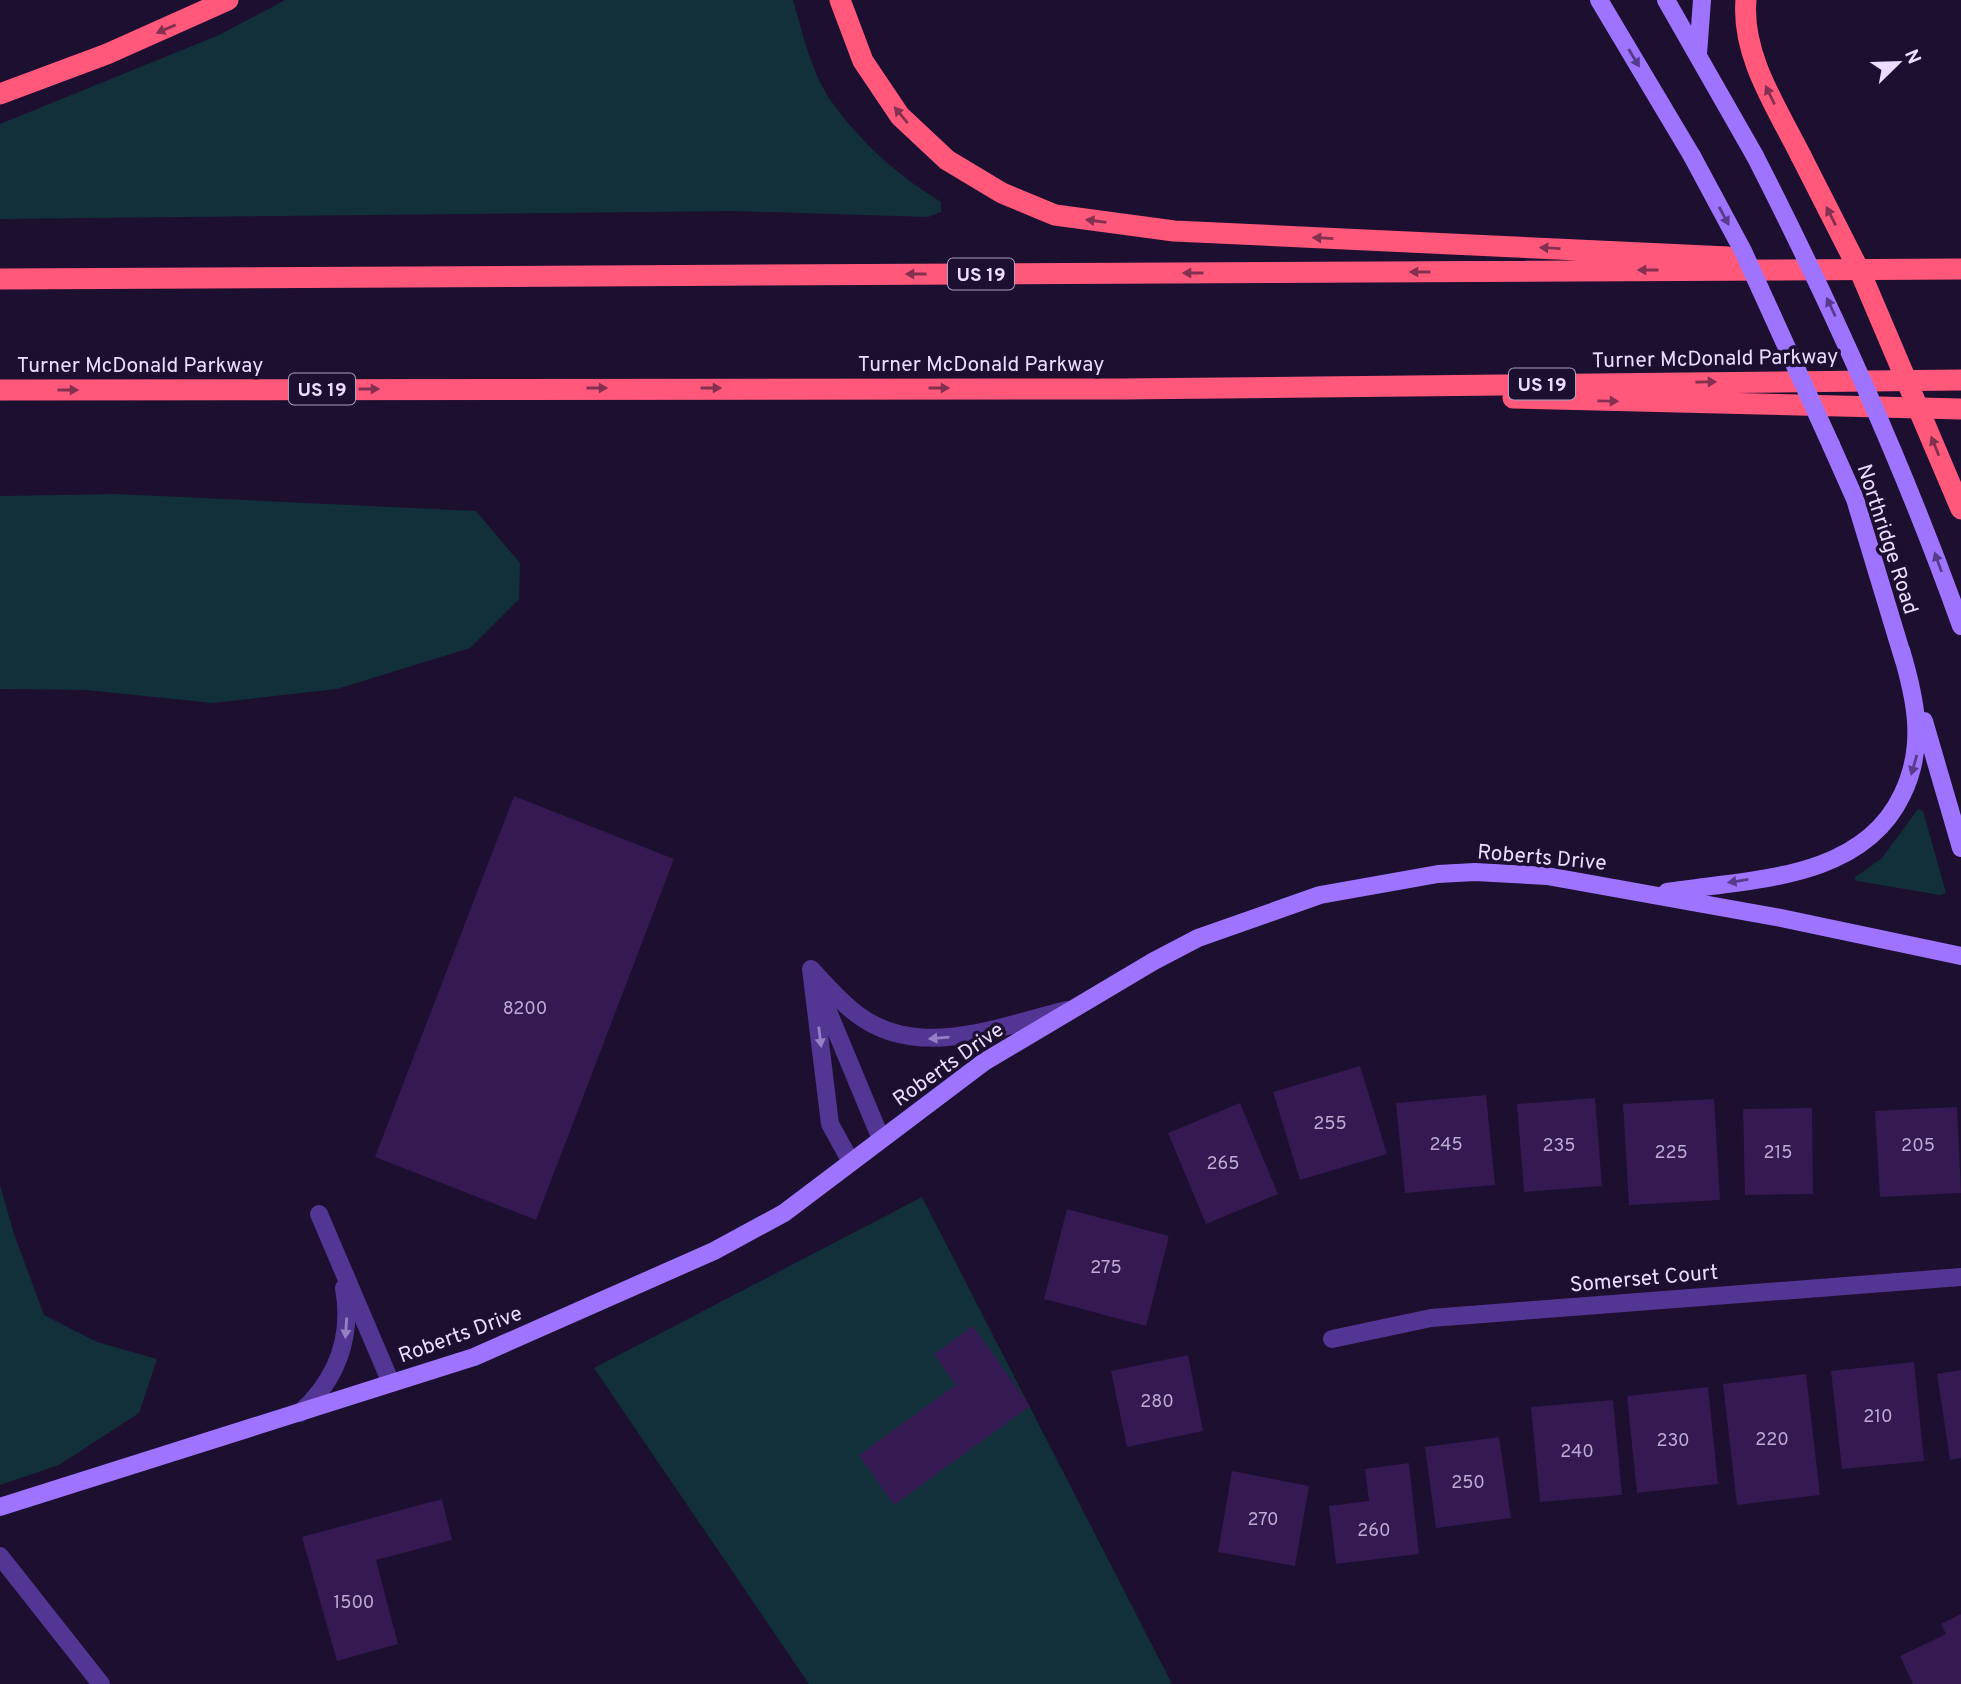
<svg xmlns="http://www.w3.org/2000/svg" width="1961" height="1684" font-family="Overpass,sans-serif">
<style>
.green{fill:#11303a}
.building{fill:#341952}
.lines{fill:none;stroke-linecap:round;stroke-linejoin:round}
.lane{stroke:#533693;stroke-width:18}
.street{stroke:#533693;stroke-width:18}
.secondary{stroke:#9e74ff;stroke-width:18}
.highway{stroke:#ff587b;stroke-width:21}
.secondary-bridge{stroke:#9e74ff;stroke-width:18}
.highway-bridge{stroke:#ff587b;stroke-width:21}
.oneway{fill:#833051}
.oneway2{fill:#573c8d}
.oneway3{fill:#9781c4}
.labels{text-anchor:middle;stroke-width:7;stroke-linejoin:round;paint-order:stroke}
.number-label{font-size:18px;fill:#bcacd4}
.shield{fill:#1d0f2f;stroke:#ac9fc1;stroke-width:2}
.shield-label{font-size:19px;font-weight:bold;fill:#eaddff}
.street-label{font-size:21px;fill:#eaddff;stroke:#1d0f2f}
</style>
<rect width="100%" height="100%" fill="#1d0f2f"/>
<path class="green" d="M 285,0 L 793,0 C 803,34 812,76 834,105 C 863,145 900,177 941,202 L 941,212 L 928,217 L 734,211 L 0,219 L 0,124 L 219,35 Z
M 117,494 L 476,511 L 520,563 L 519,599 L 470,648 L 337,689 L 213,703 L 86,690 L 0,689 L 0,496 Z
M 1918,809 L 1923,811 L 1946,893 L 1940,895 L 1857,881 L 1854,878 L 1882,858 Z
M 0,1185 L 14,1234 L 44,1315 L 97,1342 L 157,1359 L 139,1413 L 59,1465 L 0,1485 Z
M 922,1197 L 1172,1684 L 809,1684 L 594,1368 Z"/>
<path class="building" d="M 514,796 L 674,859 L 536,1220 L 375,1157 Z
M 1360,1066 L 1387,1154 L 1300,1180 L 1273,1092 Z
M 1486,1095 L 1495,1185 L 1405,1193 L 1396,1103 Z
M 1595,1098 L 1602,1186 L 1524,1192 L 1517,1104 Z
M 1714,1099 L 1720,1200 L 1629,1205 L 1623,1104 Z
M 1240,1103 L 1278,1194 L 1206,1224 L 1168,1133 Z
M 1957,1107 L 1961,1193 L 1880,1197 L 1875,1111 Z
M 1812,1108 L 1813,1194 L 1745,1195 L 1743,1109 Z
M 1067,1209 L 1169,1236 L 1146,1326 L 1044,1299 Z
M 973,1326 L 1030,1406 L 894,1505 L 859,1455 L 956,1385 L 934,1354 Z
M 1188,1355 L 1203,1431 L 1127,1447 L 1111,1371 Z
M 1914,1362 L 1924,1461 L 1842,1469 L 1831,1371 Z
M 1961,1370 L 1961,1458 L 1950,1460 L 1937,1374 Z
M 1806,1374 L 1820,1495 L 1737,1505 L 1723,1384 Z
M 1708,1387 L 1718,1484 L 1637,1493 L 1627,1396 Z
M 1613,1400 L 1622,1495 L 1540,1502 L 1531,1407 Z
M 1499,1437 L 1511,1518 L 1436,1528 L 1425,1447 Z
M 1409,1463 L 1419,1554 L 1336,1564 L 1329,1506 L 1369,1501 L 1365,1469 Z
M 1232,1471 L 1309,1486 L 1295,1566 L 1218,1552 Z
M 442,1499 L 452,1540 L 376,1560 L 398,1644 L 337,1661 L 302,1537 Z
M 1961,1614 L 1961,1684 L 1913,1684 L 1900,1656 L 1946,1634 L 1941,1624 Z"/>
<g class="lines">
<path class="lane" d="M 811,969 C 826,985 840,1002 858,1015 C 920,1061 1000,1026 1067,1010
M 811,969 L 830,1124 L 851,1162
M 820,992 L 881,1139
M 319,1214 L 391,1383
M 300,1413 C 336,1380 353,1338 344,1288"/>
<path class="street" d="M 1332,1339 L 1431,1318 L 1961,1277
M 0,1556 L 101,1684"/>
<path class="secondary" d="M 1599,0 L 1692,156
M 1666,0 L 1755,156
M 1698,54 L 1702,0
M 1831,445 L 1855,499 L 1904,661
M 1924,721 L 1961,848
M 1667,892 C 1749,879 1861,881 1902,795 C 1926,746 1916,700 1901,650
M 0,1507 L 474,1357 L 714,1251 L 784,1213 L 984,1062 L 1154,961 L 1198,938 L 1320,895 L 1438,874 L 1475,872 L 1547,876 L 1781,918 L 1961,956"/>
<path class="highway" d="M 840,0 L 863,61 L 900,116 L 947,160 L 1002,193 L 1055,215 L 1174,231 L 1728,257
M 1746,0 C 1741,55 1777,108 1801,156
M 0,94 L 107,54 L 228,0
M 0,279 L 1961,269
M 0,390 L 1123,389 L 1961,380
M 1513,398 L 1961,409"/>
<path class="secondary-bridge" d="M 1692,156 L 1743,251 L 1831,445
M 1755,156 C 1833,309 1903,464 1961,626"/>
<path class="highway-bridge" d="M 1801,156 L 1862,276 L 1961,509"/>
</g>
<defs><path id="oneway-solid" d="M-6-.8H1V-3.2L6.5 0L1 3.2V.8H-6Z" transform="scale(1.75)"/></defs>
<g class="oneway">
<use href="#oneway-solid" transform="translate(166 29) rotate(157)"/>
<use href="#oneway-solid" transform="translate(1770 95) rotate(-116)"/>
<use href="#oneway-solid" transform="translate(901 115) rotate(-130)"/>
<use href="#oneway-solid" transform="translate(1831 216) rotate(-117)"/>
<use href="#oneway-solid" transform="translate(1096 221) rotate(-172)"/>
<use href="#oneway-solid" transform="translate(1323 238) rotate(-177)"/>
<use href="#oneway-solid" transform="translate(1550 248) rotate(-177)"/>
<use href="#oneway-solid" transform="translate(1648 270) rotate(180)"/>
<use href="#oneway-solid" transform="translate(1420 272) rotate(180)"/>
<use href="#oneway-solid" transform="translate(1193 273) rotate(180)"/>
<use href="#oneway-solid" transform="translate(916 274) rotate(180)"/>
<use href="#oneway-solid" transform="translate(1706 382) rotate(-1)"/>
<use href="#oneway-solid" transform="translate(597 388)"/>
<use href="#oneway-solid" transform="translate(711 388)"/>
<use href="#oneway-solid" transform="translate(939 388)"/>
<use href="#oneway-solid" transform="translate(369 389)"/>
<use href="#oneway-solid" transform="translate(68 390)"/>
<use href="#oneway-solid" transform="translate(1608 401) rotate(1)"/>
<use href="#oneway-solid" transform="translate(1935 446) rotate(-112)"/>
</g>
<g class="oneway2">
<use href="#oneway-solid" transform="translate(1634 58) rotate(59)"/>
<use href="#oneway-solid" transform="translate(1724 216) rotate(62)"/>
<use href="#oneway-solid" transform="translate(1831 307) rotate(-115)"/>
<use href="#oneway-solid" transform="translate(1938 562) rotate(-110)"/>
<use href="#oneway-solid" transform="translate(1914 765) rotate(106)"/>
<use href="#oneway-solid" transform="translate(1738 881) rotate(171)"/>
</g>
<g class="oneway3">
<use href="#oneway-solid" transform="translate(820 1037) rotate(83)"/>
<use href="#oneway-solid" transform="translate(939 1038) rotate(175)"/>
<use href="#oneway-solid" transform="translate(346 1328) rotate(94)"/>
</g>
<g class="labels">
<g class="number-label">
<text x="525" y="1014">8200</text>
<text x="1330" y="1129">255</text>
<text x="1446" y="1150">245</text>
<text x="1559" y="1151">235</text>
<text x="1918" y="1151">205</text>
<text x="1671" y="1158">225</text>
<text x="1778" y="1158">215</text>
<text x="1223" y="1169">265</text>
<text x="1106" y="1273">275</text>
<text x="1157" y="1407">280</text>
<text x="1878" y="1422">210</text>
<text x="1772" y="1445">220</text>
<text x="1673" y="1446">230</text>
<text x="1577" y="1457">240</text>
<text x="1468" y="1488">250</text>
<text x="1263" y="1525">270</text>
<text x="1374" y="1536">260</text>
<text x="354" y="1608">1500</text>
</g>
<g class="shield">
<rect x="948" y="258.5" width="66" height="31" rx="5"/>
<rect x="1509" y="368.5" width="66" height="31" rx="5"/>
<rect x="289" y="373.5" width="66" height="31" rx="5"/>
</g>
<g class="shield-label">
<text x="981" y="281">US 19</text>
<text x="1542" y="391">US 19</text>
<text x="322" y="396">US 19</text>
</g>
<g class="street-label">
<text transform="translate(1715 358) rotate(-1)" y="7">Turner McDonald Parkway</text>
<text x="981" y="371">Turner McDonald Parkway</text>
<text x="140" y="372">Turner McDonald Parkway</text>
<text transform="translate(1888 539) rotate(72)" y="7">Northridge Road</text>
<text transform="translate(1542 857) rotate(5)" y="7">Roberts Drive</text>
<text transform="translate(948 1064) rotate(-35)" y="7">Roberts Drive</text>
<text transform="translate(1644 1278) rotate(-5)" y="7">Somerset Court</text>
<text transform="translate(460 1334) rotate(-20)" y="7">Roberts Drive</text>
</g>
</g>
<g transform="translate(1898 63) rotate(67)" stroke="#1d0f2f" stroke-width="5" paint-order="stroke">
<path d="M0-5L12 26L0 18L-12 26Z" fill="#eaddff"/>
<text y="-10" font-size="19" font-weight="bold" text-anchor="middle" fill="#eaddff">N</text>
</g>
</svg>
